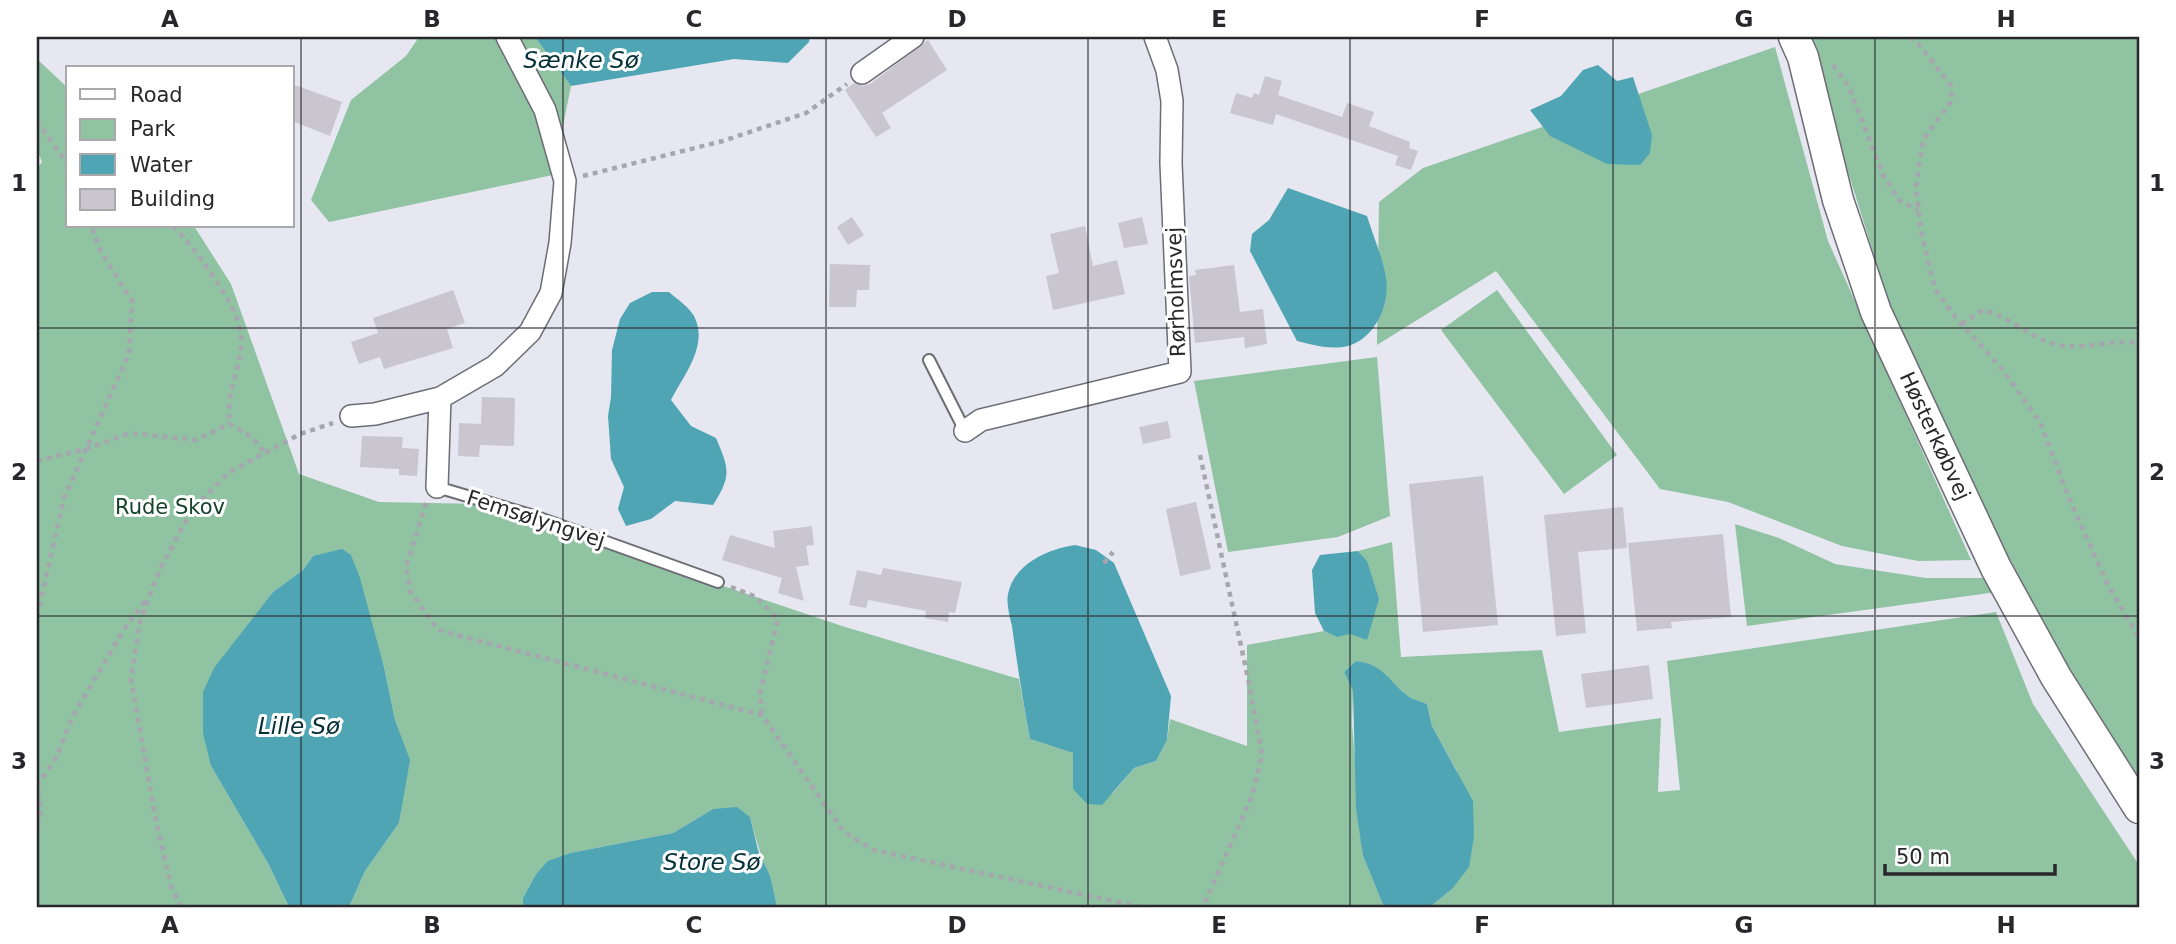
<svg xmlns="http://www.w3.org/2000/svg" width="2176" height="944" font-family="'DejaVu Sans',sans-serif">
<style>
.green{fill:#8fc3a2}
.water{fill:#4fa5b4}
.building{fill:#c9c6d0}
.lines{fill:none;stroke-linecap:round;stroke-linejoin:round}
.lane-casing{stroke:#6e6d76;stroke-width:14}
.street-casing{stroke:#6e6d76;stroke-width:24}
.secondary-casing{stroke:#6e6d76;stroke-width:33}
.path{stroke:#a6a6ae;stroke-width:4.5;stroke-dasharray:5 5;stroke-linecap:butt}
.lane{stroke:#fff;stroke-width:10}
.street{stroke:#fff;stroke-width:21}
.secondary{stroke:#fff;stroke-width:30}
.grid{fill:none;stroke:#28282c;stroke-width:2;stroke-opacity:0.55}
.labels{text-anchor:middle;stroke-width:6;stroke-linejoin:round;paint-order:stroke}
.street-label{font-size:21px;fill:#28282c;stroke:#fff}
.park-label{font-size:21px;fill:#14442a;stroke:#fff}
.water-label{font-size:23px;font-style:italic;fill:#032f36;stroke:#fff}
.neatline{fill:none;stroke:#28282c;stroke-width:2.5}
.grid-label{font-size:23px;text-anchor:middle;font-weight:bold;fill:#28282c}
</style>
<rect width="100%" height="100%" fill="#e7e7f1"/>
<path class="green" d="M 419,37 L 535,37 L 571,86 L 553,175 L 329,222 L 311,200 L 351,100 L 406,56 Z
M 1806,37 L 2139,37 L 2139,786 L 2087,702 L 1986,515 L 1935,409 L 1888,300 Z
M 1775,47 L 1828,241 L 1971,560 L 1918,561 L 1842,546 L 1728,502 L 1660,489 L 1496,271 L 1377,345 L 1379,202 L 1423,168 Z
M 37,59 L 68,88 L 68,226 L 194,226 L 231,284 L 299,474 L 379,502 L 481,504 L 842,626 L 1019,679 L 1030,739 L 1073,753 L 1073,789 L 1113,793 L 1134,768 L 1156,761 L 1167,740 L 1170,719 L 1247,746 L 1247,645 L 1324,631 L 1337,637 L 1367,561 L 1358,551 L 1392,542 L 1401,657 L 1542,650 L 1559,732 L 1661,718 L 1658,792 L 1680,790 L 1667,661 L 1996,612 L 2033,704 L 2139,865 L 2139,907 L 1430,907 L 1452,889 L 1457,771 L 1432,726 L 1427,704 C 1422,702 1416,700 1411,698 C 1390,684 1385,665 1356,661 L 1344,672 L 1353,691 L 1352,723 L 1363,856 L 1384,907 L 777,907 C 770,876 757,848 750,817 L 713,809 L 673,833 L 570,853 L 549,861 L 536,874 L 523,898 L 523,907 L 349,907 L 365,871 L 399,823 L 409,760 L 395,720 L 384,667 L 351,555 L 313,556 L 303,570 L 273,592 L 245,631 L 211,766 L 269,865 L 289,907 L 37,907 L 37,168 L 42,162 L 37,150 Z
M 1497,290 L 1617,455 L 1564,494 L 1441,330 Z
M 1377,357 L 1390,516 L 1338,537 L 1228,552 L 1194,381 Z
M 1735,524 L 1779,538 L 1835,564 L 1926,578 L 1991,578 L 1997,592 L 1747,626 Z"/>
<path class="water" d="M 535,37 L 810,37 L 809,42 L 788,63 L 734,59 L 571,86 Z
M 1598,65 L 1617,81 L 1633,77 L 1652,135 L 1650,153 L 1640,165 L 1607,164 L 1550,136 L 1530,110 L 1561,96 L 1583,70 Z
M 1288,188 L 1367,216 C 1373,236 1383,258 1386,278 C 1390,304 1376,336 1351,345 C 1334,351 1313,345 1297,341 L 1250,251 L 1252,234 L 1269,220 Z
M 652,292 L 669,292 C 677,299 689,307 694,316 C 709,345 684,375 671,400 L 691,426 L 716,438 C 729,469 732,475 713,505 L 675,501 L 651,519 L 626,526 L 618,509 L 624,487 L 611,459 L 608,416 L 611,397 L 612,350 L 620,319 L 630,303 Z
M 1075,545 L 1096,550 L 1114,563 L 1171,696 L 1167,740 L 1156,761 L 1134,768 L 1102,805 L 1087,804 L 1073,789 L 1073,753 L 1030,739 C 1023,701 1017,664 1012,626 C 1010,617 1006,603 1008,594 C 1014,564 1048,549 1075,545 Z
M 342,549 L 351,555 L 360,578 L 384,667 L 395,720 L 410,760 L 399,823 L 365,871 L 349,907 L 289,907 L 269,865 L 211,766 L 203,733 L 203,692 L 214,668 L 273,592 L 303,570 L 313,556 Z
M 1358,551 L 1367,561 L 1379,599 L 1367,640 L 1350,634 L 1337,637 L 1324,631 L 1315,613 L 1312,570 L 1320,555 Z
M 1356,661 C 1385,664 1390,684 1411,698 C 1416,700 1422,702 1427,704 L 1432,726 L 1473,801 L 1474,837 L 1469,867 L 1452,889 L 1430,907 L 1384,907 L 1363,856 L 1356,808 L 1353,691 L 1344,672 Z
M 737,807 L 750,817 L 758,850 L 770,876 L 777,907 L 523,907 L 523,898 L 536,874 L 548,861 L 570,853 L 673,833 L 713,809 Z"/>
<path class="building" d="M 928,40 L 947,70 L 882,113 L 891,128 L 876,137 L 845,90 L 854,83 L 863,86 L 870,84 Z
M 1265,76 L 1282,81 L 1278,95 L 1342,117 L 1347,103 L 1374,112 L 1369,126 L 1410,142 L 1409,148 L 1418,151 L 1411,170 L 1395,165 L 1398,156 L 1276,114 L 1273,125 L 1230,113 L 1236,93 L 1252,98 L 1254,93 L 1259,95 Z
M 292,84 L 342,102 L 330,136 L 292,121 Z
M 852,217 L 864,235 L 848,245 L 837,227 Z
M 1142,217 L 1148,244 L 1124,248 L 1118,223 Z
M 1085,226 L 1093,266 L 1117,260 L 1125,294 L 1053,310 L 1046,276 L 1059,273 L 1050,234 Z
M 830,264 L 870,265 L 869,290 L 857,290 L 856,307 L 829,307 Z
M 1234,265 L 1240,312 L 1263,309 L 1267,344 L 1245,348 L 1244,337 L 1195,343 L 1189,276 L 1196,275 L 1195,270 Z
M 453,290 L 465,323 L 447,329 L 453,348 L 384,369 L 380,357 L 359,364 L 351,342 L 378,333 L 373,318 Z
M 482,397 L 515,398 L 514,446 L 480,445 L 479,457 L 458,456 L 459,423 L 481,424 Z
M 1168,421 L 1171,438 L 1143,444 L 1139,427 Z
M 362,436 L 403,437 L 402,448 L 419,449 L 417,476 L 399,475 L 399,469 L 360,467 Z
M 1483,476 L 1498,625 L 1423,632 L 1409,484 Z
M 1196,502 L 1211,569 L 1180,576 L 1166,509 Z
M 1623,507 L 1627,548 L 1578,552 L 1586,633 L 1556,636 L 1544,515 Z
M 812,526 L 814,545 L 806,546 L 809,565 L 796,567 L 804,601 L 778,593 L 782,578 L 722,560 L 730,535 L 775,548 L 773,531 Z
M 1723,534 L 1731,617 L 1671,622 L 1672,628 L 1637,631 L 1628,543 Z
M 883,568 L 962,582 L 955,613 L 949,612 L 948,622 L 925,618 L 926,611 L 868,600 L 866,608 L 849,605 L 857,570 L 881,575 Z
M 1649,665 L 1653,699 L 1586,708 L 1581,674 Z"/>
<g class="lines">
<defs>
<path id="lane" d="M 929,360 L 965,431
M 437,487 L 534,516 L 718,582"/>
<path id="street" d="M 862,73 L 913,37
M 351,416 L 375,414 L 440,398 L 495,366 L 530,332 L 551,293 L 560,243 L 565,181 L 545,110 L 507,37
M 965,431 L 981,420 L 1180,372 L 1171,163 L 1172,101 L 1167,70 L 1155,37
M 437,487 L 440,398"/>
<path id="secondary" d="M 1794,37 L 1803,57 L 1838,200 L 1876,312 L 1996,568 L 2056,677 L 2139,808"/>
</defs>
<use href="#lane" class="lane-casing"/>
<use href="#street" class="street-casing"/>
<use href="#secondary" class="secondary-casing"/>
<path class="path" d="M 1910,37 L 1917,42 L 1951,86 L 1952,100 L 1923,140 L 1916,187 L 1921,231 L 1935,289 L 1957,319 L 2002,369 L 2040,422 L 2069,498 L 2107,583 L 2139,638
M 1833,65 L 1849,87 L 1883,175 L 1900,201 L 1918,210
M 37,121 L 68,165
M 583,176 L 723,141 L 806,113 L 847,84
M 173,226 C 194,247 238,305 241,334 C 243,356 234,376 230,397 C 229,406 229,415 229,424
M 1962,324 L 1983,310 C 2012,317 2033,341 2063,346 C 2089,349 2113,339 2139,343
M 1200,455 L 1249,683 L 1262,755 L 1252,796 L 1203,907
M 37,461 L 86,449 L 130,433 L 196,440 L 229,424 L 252,437 L 265,453
M 426,503 L 406,567 L 410,591 L 438,630 L 762,715 L 844,832 L 873,850 L 1142,907
M 1104,563 L 1113,552
M 731,587 L 756,597 L 778,619 L 760,693 L 762,715
M 37,616 L 64,498 L 129,354 L 132,301 L 100,250 L 91,226
M 37,781 L 41,810 L 37,832
M 37,786 L 56,758 L 73,716 L 124,629 L 146,600
M 181,907 L 171,886 L 155,816 L 131,679 L 140,621 L 160,569 L 191,511 L 228,473 L 300,434 L 333,423"/>
<use href="#lane" class="lane"/>
<use href="#street" class="street"/>
<use href="#secondary" class="secondary"/>
</g>
<path class="grid" d="M 301,37 L 301,907M 563,37 L 563,907M 826,37 L 826,907M 1088,37 L 1088,907M 1350,37 L 1350,907M 1613,37 L 1613,907M 1875,37 L 1875,907M 37,328 L 2139,328M 37,616 L 2139,616"/>
<g class="labels">
<g class="street-label">
<text transform="translate(1176 292) rotate(-92)" y="7">Rørholmsvej</text>
<text transform="translate(1935 436) rotate(65)" y="7">Høsterkøbvej</text>
<text transform="translate(536 519) rotate(18)" y="7">Femsølyngvej</text>
</g>
<g class="park-label">
<text x="170" y="514">Rude Skov</text>
</g>
<g class="water-label">
<text x="581" y="68">Sænke Sø</text>
<text x="299" y="734">Lille Sø</text>
<text x="712" y="870">Store Sø</text>
</g>
</g>
<rect width="2176" height="944" fill="none" stroke="#ffffff" stroke-width="77"/>
<rect x="66" y="66" width="228" height="161" fill="#ffffff" stroke="#a9a9ab" stroke-width="2"/>
<rect x="80" y="89" width="35" height="10" fill="#ffffff" stroke="#a9a9ab" stroke-width="2"/>
<text x="130" y="102" font-size="21" fill="#28282c">Road</text>
<rect x="80" y="119" width="35" height="21" fill="#8fc3a2" stroke="#a9a9ab" stroke-width="2"/>
<text x="130" y="136" font-size="21" fill="#28282c">Park</text>
<rect x="80" y="154" width="35" height="21" fill="#4fa5b4" stroke="#a9a9ab" stroke-width="2"/>
<text x="130" y="172" font-size="21" fill="#28282c">Water</text>
<rect x="80" y="189" width="35" height="21" fill="#c9c6d0" stroke="#a9a9ab" stroke-width="2"/>
<text x="130" y="206" font-size="21" fill="#28282c">Building</text>
<path d="M1885 864v10h170v-10" fill="none" stroke="#28282c" stroke-width="3.5"/>
<text x="1896" y="864" font-size="21" fill="#28282c" stroke="#ffffff" stroke-width="5" paint-order="stroke">50 m</text>
<rect x="38" y="38" width="2100" height="868" class="neatline"/>
<g class="grid-label">
<text x="170" y="27">A</text>
<text x="432" y="27">B</text>
<text x="694" y="27">C</text>
<text x="957" y="27">D</text>
<text x="1219" y="27">E</text>
<text x="1482" y="27">F</text>
<text x="1744" y="27">G</text>
<text x="2006" y="27">H</text>
<text x="19" y="191">1</text>
<text x="2157" y="191">1</text>
<text x="19" y="480">2</text>
<text x="2157" y="480">2</text>
<text x="19" y="769">3</text>
<text x="2157" y="769">3</text>
<text x="170" y="933">A</text>
<text x="432" y="933">B</text>
<text x="694" y="933">C</text>
<text x="957" y="933">D</text>
<text x="1219" y="933">E</text>
<text x="1482" y="933">F</text>
<text x="1744" y="933">G</text>
<text x="2006" y="933">H</text>
</g>
</svg>
